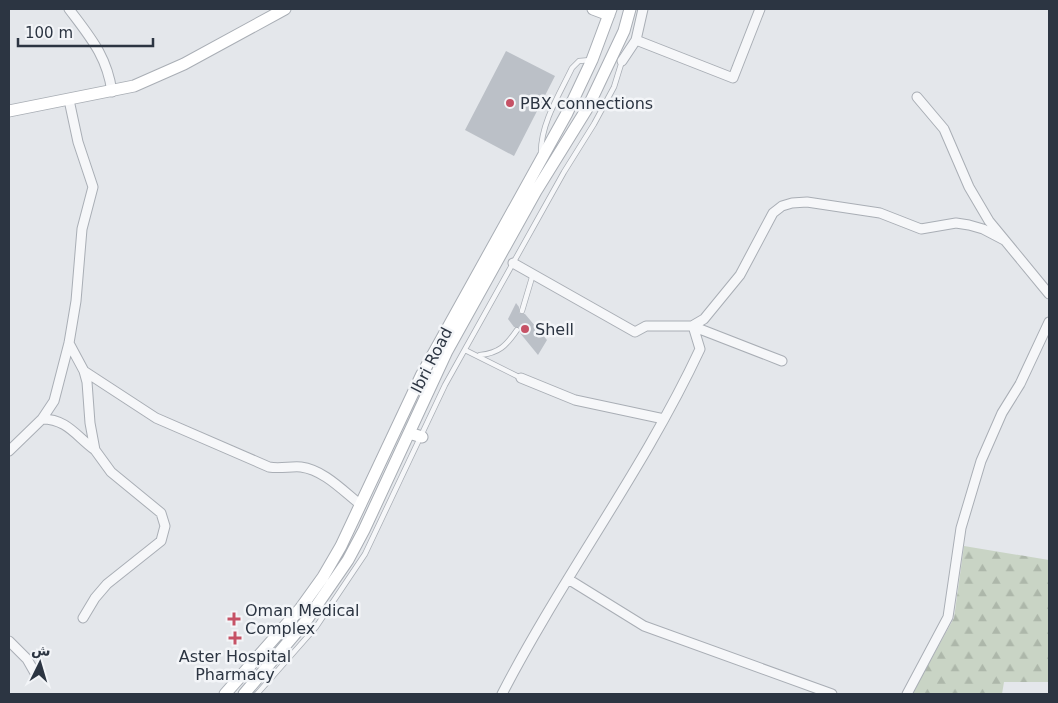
<svg xmlns="http://www.w3.org/2000/svg" width="1058" height="703" font-family="'DejaVu Sans',Cairo,sans-serif">
<style>
.forest{fill:url(#forest-firs)}
.building{fill:#bbc0c7}
.lines{fill:none;stroke-linecap:round;stroke-linejoin:round}
.lane-casing{stroke:#a9aeb5;stroke-width:6}
.street-casing{stroke:#a9aeb5;stroke-width:11}
.secondary-casing{stroke:#a9aeb5;stroke-width:13}
.lane{stroke:#f6f7f9;stroke-width:4.5}
.street{stroke:#f6f7f9;stroke-width:9}
.secondary{stroke:#fff;stroke-width:11}
.poi-dot{fill:#c65266;stroke:#f3f5f8;stroke-width:2}
.labels{text-anchor:middle;stroke-width:5;stroke-linejoin:round;paint-order:stroke}
.poi-label{font-size:16px;fill:#2c3542;stroke:#f3f5f8;text-anchor:start}
.street-label{font-size:16px;fill:#2c3542;stroke:#f3f5f8}
</style>
<defs>
<pattern id="forest-firs" width="22" height="20" patternUnits="userSpaceOnUse" patternTransform="scale(1.25)"><rect width="22" height="20" fill="#c9d4c5"/><path d="M5 1l3.5 6h-7zM16 11l3.5 6h-7z" fill="#adb7aa"/></pattern>
</defs>
<rect width="100%" height="100%" fill="#e4e7eb"/>
<path class="forest" d="M 964,546 L 1049,560 L 1049,682 L 1004,682 L 1002,694 L 912,694 L 954,618 Z"/>
<path class="building" d="M 506,51 L 555,76 L 514,156 L 465,130 Z
M 516,303 L 519,307 L 519,313 L 525,314 L 547,340 L 538,355 L 520,333 L 520,327 L 514,327 L 508,319 Z"/>
<g class="lines">
<defs>
<path id="lane" d="M 541,152 C 541,123 560,93 572,68 L 579,61 L 591,60
M 522,311 L 533,274
M 465,350 L 521,378
M 480,355 C 499,353 506,346 517,330
M 257,694 L 316,627 L 365,554 L 445,385 L 564,172 L 594,124 L 614,87 L 622,61"/>
<path id="street" d="M 69,9 C 90,37 107,56 112,92
M 636,40 L 733,78 L 760,9
M 622,61 L 636,40 L 643,9
M 917,97 L 944,129 L 969,187 L 989,221 L 1049,294
M 513,263 L 635,332 L 646,326 L 692,326 L 704,319 L 740,275 L 773,213 L 782,206 L 792,203 L 807,202 L 880,213 L 921,229 L 956,223 L 969,225 L 983,229 L 1004,240
M 692,326 L 782,361
M 69,343 L 84,371 L 87,382 L 90,423 L 95,450 L 111,472 L 161,513 L 165,526 L 161,541 L 107,584 L 95,598 L 83,618
M 84,371 L 156,418 L 269,467 C 280,469 291,466 301,467 C 324,470 343,491 361,505
M 521,378 L 575,400 L 664,419
M 42,419 C 67,419 76,436 95,450
M 9,451 L 42,419 L 54,401 L 69,343 L 76,301 L 82,229 L 93,187 L 78,142 L 69,100
M 568,579 L 644,626 L 832,694
M 9,641 L 27,659 L 35,673
M 502,694 C 563,576 644,469 700,349 L 693,326
M 907,694 L 948,617 L 961,528 L 981,461 L 1002,413 L 1020,384 L 1049,322"/>
<path id="secondary" d="M 593,9 L 609,15
M 9,111 L 134,86 L 184,64 L 285,9
M 409,433 L 422,437
M 225,694 L 300,609 L 323,577 L 341,546 L 421,376 L 567,113 L 592,60 L 611,9
M 244,694 L 306,621 L 348,560 L 364,530 L 447,351 L 536,191 L 588,107 L 624,31 L 630,9"/>
</defs>
<use href="#lane" class="lane-casing"/>
<use href="#street" class="street-casing"/>
<use href="#secondary" class="secondary-casing"/>
<use href="#lane" class="lane"/>
<use href="#street" class="street"/>
<use href="#secondary" class="secondary"/>
</g>
<g class="poi-dot">
<circle cx="510" cy="103" r="5"/>
<circle cx="525" cy="329" r="5"/>
<path d="M231.5 611.5h5v5h5v5h-5v5h-5v-5h-5v-5h5z"/>
<path d="M232.5 630.5h5v5h5v5h-5v5h-5v-5h-5v-5h5z"/>
</g>
<g class="labels">
<g class="poi-label">
<text x="520" y="109">PBX connections</text>
<text x="535" y="335">Shell</text>
<text x="245" y="616">Oman Medical<tspan x="245" dy="18">Complex</tspan></text>
<text x="235" y="662" text-anchor="middle">Aster Hospital<tspan x="235" dy="18">Pharmacy</tspan></text>
</g>
<g class="street-label">
<text transform="translate(431 360) rotate(-63)" y="6">Ibri Road</text>
</g>
</g>
<rect width="1058" height="703" fill="none" stroke="#2c3542" stroke-width="20"/>
<g transform="translate(40 663) rotate(5)" stroke="#f3f5f8" stroke-width="4" paint-order="stroke">
<path d="M0-4L9 19L0 12L-9 19Z" fill="#2c3542"/>
<text y="-8" font-size="14" font-weight="bold" text-anchor="middle" fill="#2c3542">ش</text>
</g>
<path d="M18 38v8h135v-8" fill="none" stroke="#2c3542" stroke-width="2.5"/>
<text x="25" y="38" font-size="15" fill="#2c3542" stroke="#f3f5f8" stroke-width="4" paint-order="stroke">100 m</text>
</svg>
